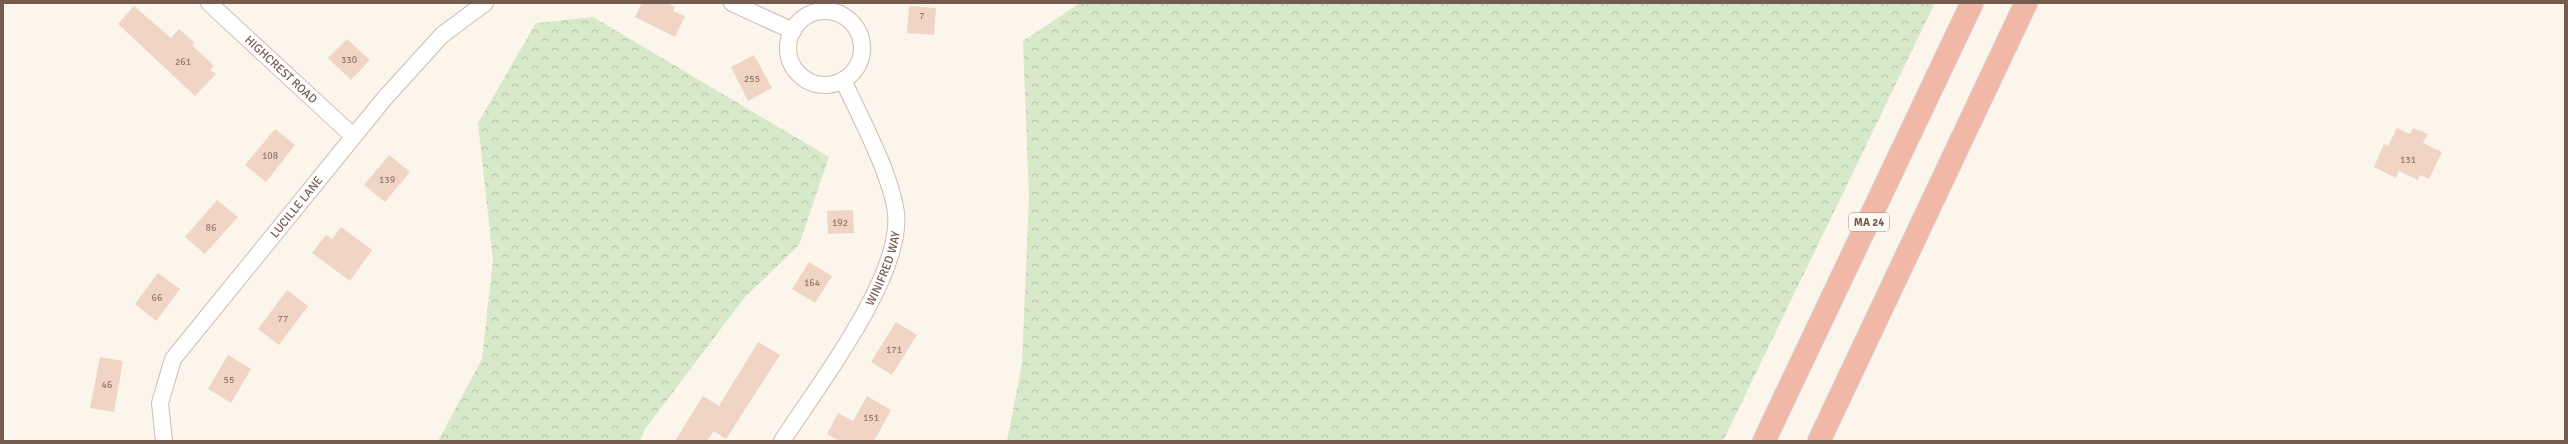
<svg xmlns="http://www.w3.org/2000/svg" width="2568" height="444" font-family="Signika,sans-serif">
<style>
.forest{fill:url(#forest-crowns)}
.building{fill:#f0d5c5}
.lines{fill:none;stroke-linecap:round;stroke-linejoin:round}
.street-casing{stroke:#cebdb1;stroke-width:18}
.highway-casing{stroke:#d9d1ce;stroke-width:24}
.street{stroke:#fff;stroke-width:16}
.highway{stroke:#f1b8a7;stroke-width:22}
.labels{text-anchor:middle;stroke-width:4;stroke-linejoin:round;paint-order:stroke}
.number-label{font-size:10px;fill:#947a6c}
.shield{fill:#fef9f3;stroke:#9f8b80;stroke-width:1}
.shield-label{font-size:11px;font-weight:bold;fill:#765c4f}
.street-label{font-size:12px;fill:#765c4f;stroke:#fef9f3}
</style>
<defs>
<pattern id="forest-crowns" width="20" height="18" patternUnits="userSpaceOnUse"><rect width="20" height="18" fill="#d8e9ca"/><path d="M2 6a3 3 0 1 1 6 0M12 15a3 3 0 1 1 6 0" fill="none" stroke="#b4c0a6"/></pattern>
</defs>
<rect width="100%" height="100%" fill="#fcf5ec"/>
<path class="forest" d="M 1080,3 L 1935,3 L 1723,441 L 1007,441 L 1022,364 L 1029,198 L 1023,41 Z
M 593,17 L 829,157 L 799,245 L 745,297 L 645,429 L 640,441 L 438,441 L 482,359 L 493,260 L 478,123 L 536,23 Z"/>
<path class="building" d="M 642,3 L 667,3 L 675,7 L 673,11 L 685,16 L 675,37 L 635,17 Z
M 134,6 L 171,38 L 179,29 L 195,43 L 192,45 L 214,66 L 210,70 L 216,74 L 195,96 L 118,24 Z
M 909,6 L 936,8 L 934,35 L 907,33 Z
M 347,39 L 370,60 L 351,80 L 328,58 Z
M 754,55 L 772,88 L 748,101 L 731,67 Z
M 2397,128 L 2410,134 L 2413,128 L 2428,134 L 2423,143 L 2442,152 L 2429,179 L 2420,175 L 2418,180 L 2399,171 L 2396,178 L 2374,167 L 2384,144 L 2388,146 Z
M 275,129 L 295,145 L 266,182 L 245,165 Z
M 389,155 L 410,172 L 385,202 L 364,185 Z
M 217,200 L 238,217 L 205,254 L 185,237 Z
M 853,210 L 854,233 L 828,234 L 827,211 Z
M 341,227 L 372,250 L 350,281 L 312,253 L 326,235 L 332,239 Z
M 809,262 L 832,276 L 815,303 L 792,289 Z
M 158,273 L 180,289 L 156,321 L 135,304 Z
M 287,290 L 308,306 L 279,345 L 258,329 Z
M 896,322 L 917,335 L 892,375 L 871,362 Z
M 758,342 L 780,355 L 726,439 L 714,431 L 707,441 L 675,441 L 703,396 L 719,406 Z
M 228,355 L 251,369 L 231,403 L 208,389 Z
M 100,357 L 123,361 L 114,412 L 90,408 Z
M 867,396 L 891,410 L 874,441 L 839,441 L 827,434 L 838,413 L 853,421 Z"/>
<g class="lines">
<defs>
<g id="street">
<path id="s1" d="M 209,3 L 353,136"/>
<path d="M 732,3 L 793,31"/>
<circle cx="825" cy="48" r="37"/>
<path id="s2" d="M 164,441 L 160,403 L 173,359 L 384,99 L 442,35 L 485,3"/>
<path id="s3" d="M 782,441 C 817,387 903,276 896,213 C 891,174 860,117 843,80"/>
</g>
<path id="highway" d="M 1764,441 L 1972,3
M 1819,441 L 2026,3"/>
</defs>
<use href="#street" class="street-casing"/>
<use href="#highway" class="highway-casing"/>
<use href="#street" class="street"/>
<use href="#highway" class="highway"/>
</g>
<g class="labels">
<g class="number-label">
<text x="922" y="19">7</text>
<text x="349" y="63">330</text>
<text x="183" y="65">261</text>
<text x="752" y="82">255</text>
<text x="270" y="159">108</text>
<text x="2408" y="163">131</text>
<text x="387" y="183">139</text>
<text x="840" y="226">192</text>
<text x="211" y="231">86</text>
<text x="812" y="286">164</text>
<text x="157" y="301">66</text>
<text x="283" y="322">77</text>
<text x="894" y="353">171</text>
<text x="229" y="383">55</text>
<text x="107" y="388">46</text>
<text x="871" y="421">151</text>
</g>
<rect class="shield" x="1849" y="213" width="40" height="18" rx="3"/>
<g class="shield-label">
<text x="1869" y="226">MA 24</text>
</g>
<g class="street-label">
<text dy="4" stroke="none"><textPath href="#s1" startOffset="98">HIGHCREST ROAD</textPath></text>
<text dy="4" stroke="none"><textPath href="#s2" startOffset="280">LUCILLE LANE</textPath></text>
<text dy="4" stroke="none"><textPath href="#s3" startOffset="201">WINIFRED WAY</textPath></text>
</g>
</g>
<rect width="2568" height="444" fill="none" stroke="#765c4f" stroke-width="8"/>
</svg>
